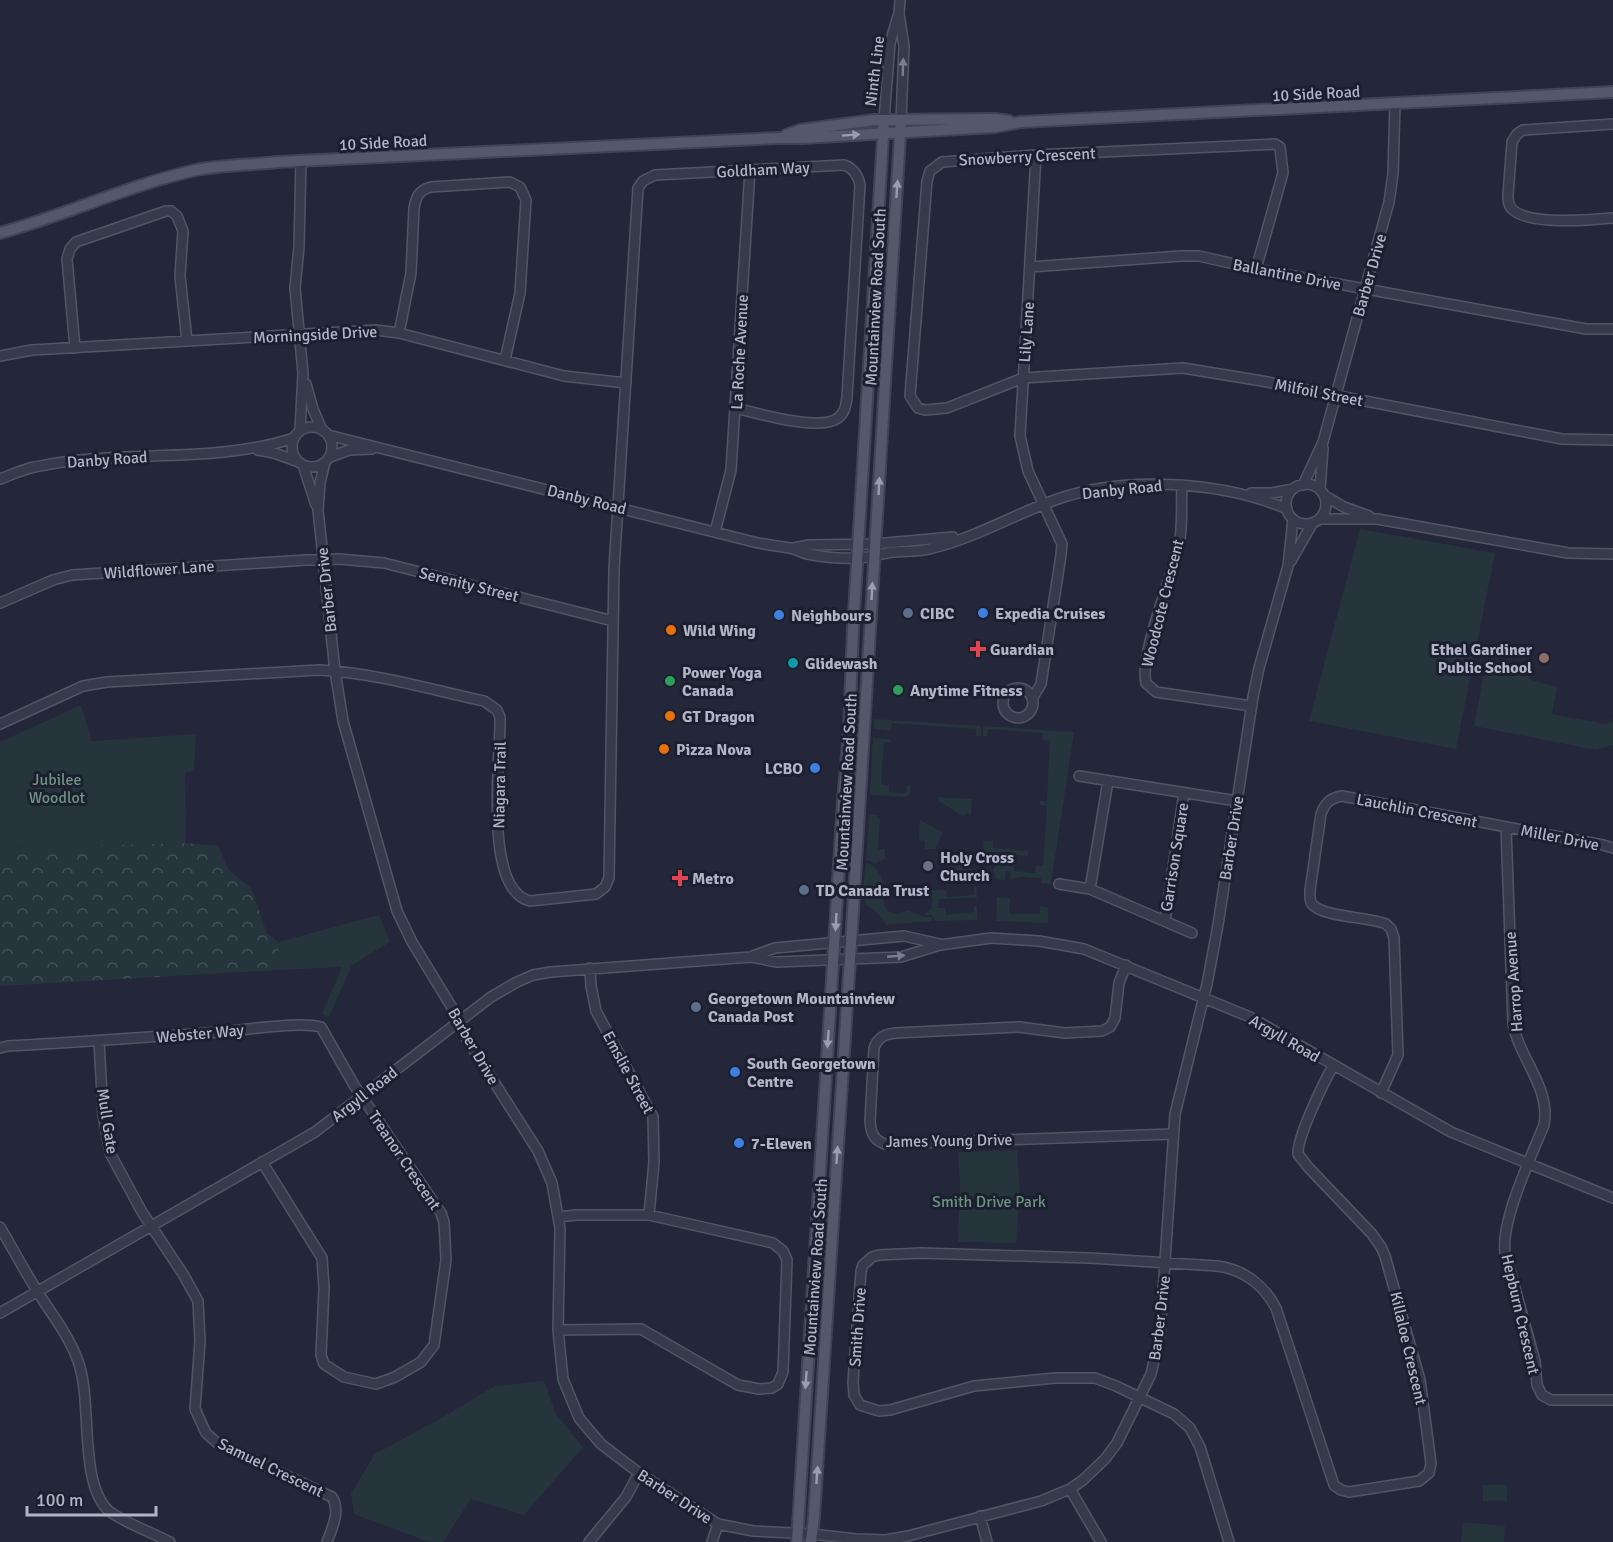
<svg xmlns="http://www.w3.org/2000/svg" width="1613" height="1542" font-family="Signika,sans-serif">
<style>
.green{fill:#26353c}
.forest{fill:url(#forest-crowns)}
.lines{fill:none;stroke-linecap:round;stroke-linejoin:round}
.minor-casing{stroke:#525565;stroke-width:12}
.major-casing{stroke:#404353;stroke-width:14}
.minor{stroke:#373a4a;stroke-width:9}
.major{stroke:#55586a;stroke-width:10}
.oneway{fill:#7b7e8e}
.oneway2{fill:#9b9eaf}
.service-dot{fill:#5c6f8a;stroke:#1c1f2f;stroke-width:2}
.shop-dot{fill:#3f7fe0;stroke:#1c1f2f;stroke-width:2}
.food-dot{fill:#e8710a;stroke:#1c1f2f;stroke-width:2}
.health-dot{fill:#e0444e;stroke:#1c1f2f;stroke-width:2}
.education-dot{fill:#8d6e63;stroke:#1c1f2f;stroke-width:2}
.culture-dot{fill:#0f9aa8;stroke:#1c1f2f;stroke-width:2}
.leisure-dot{fill:#2e9e5b;stroke:#1c1f2f;stroke-width:2}
.worship-dot{fill:#6b7280;stroke:#1c1f2f;stroke-width:2}
.labels{text-anchor:middle;stroke-width:6;stroke-linejoin:round;paint-order:stroke}
.street-label{font-size:16px;fill:#b2b5c6;stroke:#1c1f2f}
.poi-label{font-size:16px;font-weight:bold;fill:#b2b5c6;stroke:#1c1f2f;text-anchor:start}
.park-label{font-size:16px;fill:#6b957f;stroke:#1c1f2f}
</style>
<defs>
<pattern id="forest-crowns" width="20" height="18" patternUnits="userSpaceOnUse" patternTransform="scale(1.5)"><rect width="20" height="18" fill="#26353c"/><path d="M2 6a3 3 0 1 1 6 0M12 15a3 3 0 1 1 6 0" fill="none" stroke="#435057"/></pattern>
</defs>
<rect width="100%" height="100%" fill="#232739"/>
<path class="green" d="M 1360,529 L 1495,553 L 1456,749 L 1309,721 Z
M 1511,672 L 1529,676 L 1531,680 L 1557,687 L 1552,714 L 1605,724 L 1612,722 L 1613,717 L 1613,745 L 1596,750 L 1474,726 L 1484,673 L 1506,676 Z
M 81,705 L 92,741 L 196,734 L 194,771 L 185,773 L 186,843 L 0,848 L 0,742 Z
M 874,719 L 981,726 L 981,736 L 976,736 L 976,729 L 892,723 L 891,731 L 874,729 Z
M 983,726 L 1074,732 L 1051,884 L 1041,883 L 1041,878 L 1023,877 L 1010,879 L 1010,871 L 1006,871 L 1005,880 L 996,879 L 993,869 L 998,863 L 1014,864 L 1014,871 L 1035,873 L 1036,866 L 1043,866 L 1047,806 L 1039,805 L 1040,801 L 1047,801 L 1050,741 L 1043,740 L 1043,733 L 988,729 L 987,736 L 983,736 Z
M 873,738 L 891,739 L 891,742 L 884,742 L 881,784 L 889,785 L 889,792 L 906,793 L 907,785 L 910,786 L 910,794 L 906,797 L 870,795 Z
M 938,797 L 972,799 L 971,814 L 966,814 L 963,816 L 940,802 Z
M 869,814 L 878,815 L 877,819 L 880,819 L 878,849 L 885,849 L 885,859 L 875,863 L 866,860 Z
M 920,820 L 943,833 L 935,849 L 925,849 L 925,841 L 919,840 Z
M 983,841 L 993,841 L 993,848 L 1028,851 L 1028,856 L 984,853 Z
M 963,855 L 972,872 L 949,874 L 948,862 Z
M 866,863 C 878,865 883,880 887,890 L 883,899 L 887,911 L 898,914 L 908,910 L 924,917 L 931,917 L 932,921 L 886,925 C 881,915 877,913 869,907 C 859,899 865,874 866,863 Z
M 974,887 L 976,887 L 977,898 L 939,899 L 938,908 L 945,908 L 946,915 L 974,912 L 974,906 L 977,906 L 977,920 L 935,921 L 932,915 L 925,915 L 932,907 L 931,905 L 933,901 L 928,890 L 946,890 L 947,897 L 974,895 Z
M 997,897 L 1010,898 L 1009,914 L 1040,914 L 1040,906 L 1048,907 L 1048,923 L 996,921 Z
M 379,915 L 390,942 L 352,965 L 329,1017 L 322,1014 L 342,967 L 278,970 L 278,942 Z
M 1017,1150 L 1020,1193 L 1016,1243 L 958,1242 L 960,1184 L 958,1152 Z
M 544,1381 L 556,1414 L 583,1447 L 524,1515 L 471,1499 L 443,1542 L 429,1542 L 354,1514 L 351,1493 L 375,1454 L 443,1417 L 495,1386 Z
M 1483,1485 L 1507,1485 L 1507,1501 L 1483,1501 Z
M 1463,1522 L 1505,1526 L 1504,1542 L 1461,1542 Z"/>
<path class="forest" d="M 186,843 L 218,846 L 229,870 L 251,888 L 267,933 L 278,942 L 278,970 L 0,986 L 0,848 Z"/>
<g class="lines">
<defs>
<path id="minor" d="M 900,0 L 899,14 L 904,46 L 901,120
M 884,120 L 890,43 L 898,16
M 1613,124 L 1523,130 L 1517,134 L 1512,142 L 1508,195 C 1508,200 1508,204 1511,208 C 1526,226 1591,220 1613,218
M 1030,267 L 1181,256 L 1199,256 L 1256,269 L 1586,329 L 1613,329
M 1256,269 L 1283,173 L 1280,147 L 1275,144 L 1036,155 L 942,162 L 930,171 L 927,181 L 910,396 L 918,408 L 925,410 L 947,408 L 1023,378 L 1183,368 L 1262,381 L 1562,439 L 1613,440
M 399,333 L 411,273 L 414,208 C 416,197 419,190 431,187 L 510,182 L 520,187 L 526,200 L 520,293 L 505,360
M 75,348 L 67,259 L 70,249 L 76,242 L 166,211 L 171,211 L 177,216 L 183,231 L 180,276 L 187,341
M 0,356 L 32,350 L 376,330 L 399,333 L 564,376 L 626,383
M 306,384 L 313,409 L 322,430
M292 447a20 20 0 1 1 40 0a20 20 0 1 1-40 0Z
M 300,430 L 303,373 L 295,288 L 299,247 L 301,161
M 328,435 L 754,542 C 766,545 778,546 790,548 C 796,549 801,553 807,554 C 823,557 841,559 857,558 C 870,558 880,554 892,552 C 904,551 917,552 929,549 C 973,539 1013,515 1055,500 C 1123,475 1221,481 1287,509
M 258,450 L 274,453 L 299,462
M 330,457 L 349,450 L 372,449
M 325,462 L 320,483 L 318,510 L 335,671 L 343,721 L 397,911 L 412,942 L 451,1006 L 466,1038 L 538,1151 L 552,1183 L 560,1228 L 558,1330 L 563,1379 L 579,1418 L 601,1444 L 639,1473 L 718,1524 L 753,1531 L 812,1534 L 856,1539 L 886,1540 L 908,1536 L 1041,1501 L 1070,1489 L 1083,1480 L 1105,1459 L 1117,1443 L 1151,1374 L 1160,1335 L 1175,1114 L 1207,984 L 1218,925 L 1253,697 L 1259,668 L 1288,566 L 1293,519
M 303,465 L 316,505
M 0,479 C 11,475 23,469 35,467 C 120,448 211,465 294,438
M1286 504a20 20 0 1 1 40 0a20 20 0 1 1-40 0Z
M 1182,485 C 1181,505 1183,526 1179,545 C 1172,577 1139,655 1146,683 L 1156,692 L 1251,706
M 1303,485 L 1323,442 L 1389,202 L 1393,174 L 1395,104
M 1320,490 L 1323,448
M 1251,493 L 1272,493 L 1293,489
M 1325,496 L 1344,507 L 1369,516
M 1320,519 L 1377,519 L 1568,553 L 1613,554
M 715,532 L 731,470 L 750,170
M 794,548 L 809,545 L 875,544 L 953,537
M 1291,561 L 1312,524
M 0,603 L 53,580 L 72,575 L 307,560 L 339,559 L 384,563 L 613,621
M1003 703a15 15 0 1 1 30 0a15 15 0 1 1-30 0Z
M 1032,699 L 1041,684 L 1061,555 L 1062,544 L 1028,471 L 1020,436 L 1036,155
M 0,724 L 83,686 L 107,682 L 319,670 C 376,673 429,689 484,701 L 497,710 L 500,717 C 501,756 482,889 530,901 L 596,894 L 605,887 L 609,878 L 614,569 L 638,188 L 643,181 L 655,175 L 844,165 C 853,168 858,175 860,185 L 847,397 C 846,405 845,413 838,418 C 820,432 757,413 735,408
M 1079,776 L 1237,801
M 1506,827 L 1513,1023 C 1519,1059 1551,1087 1544,1125 C 1531,1157 1501,1220 1505,1252 L 1535,1361 L 1537,1385 L 1542,1395 L 1551,1400 L 1613,1400
M 1059,884 L 1090,889 L 1192,933
M 1090,889 L 1108,781
M 1165,921 L 1184,793
M 753,956 L 775,948 L 904,936 L 940,944
M 1126,965 L 1119,983 L 1115,1018 L 1110,1027 L 1102,1031 L 1065,1033 L 1019,1027 L 896,1033 C 885,1034 878,1037 874,1048 L 870,1121 C 871,1132 873,1140 885,1144 L 1173,1134
M 590,968 L 591,986 L 596,1011 L 653,1117 L 654,1162 L 649,1215
M 99,1041 L 103,1114 L 110,1153 L 142,1212 L 183,1274 L 198,1301 L 200,1341 L 195,1409 L 206,1433 L 216,1442 L 332,1497 C 341,1511 332,1528 327,1542
M 0,1048 L 8,1046 C 79,1042 149,1037 220,1032 C 246,1030 298,1021 321,1027 L 354,1085 L 441,1213 L 444,1222 L 446,1260 L 434,1345 L 421,1362 L 395,1377 L 376,1384 L 344,1377 L 324,1364 L 321,1355 L 324,1288 L 322,1258 L 262,1162
M 1381,1093 L 1398,1055 L 1394,938 L 1391,929 L 1386,924 C 1369,917 1322,917 1312,904 C 1309,900 1310,895 1310,890 L 1321,814 C 1325,803 1330,798 1342,796 L 1603,845 L 1613,848
M 0,1227 C 13,1249 25,1272 39,1294 C 53,1316 69,1336 78,1361 C 93,1401 78,1483 109,1511 C 121,1521 155,1534 170,1542
M 0,1313 L 315,1132 L 491,997 L 517,982 L 533,975 L 551,972 L 751,957 L 777,962 L 901,957 L 940,945 L 991,938 L 1039,941 L 1084,949 L 1250,1017 L 1451,1132 L 1613,1198
M 558,1330 L 641,1329 L 738,1385 L 759,1389 L 772,1388 L 778,1384 L 783,1372 L 787,1260 L 783,1251 L 773,1243 L 649,1215 L 576,1215 L 559,1217
M 1070,1489 L 1101,1542
M 980,1516 L 987,1542
M 589,1542 L 626,1497 L 639,1473
M 712,1542 L 718,1524
M 1229,1542 L 1200,1447 L 1190,1428 L 1174,1414 L 1116,1386 L 1095,1378 L 1055,1378 L 974,1386 L 890,1410 L 879,1411 L 860,1405 L 854,1395 L 853,1382 L 861,1271 L 863,1265 L 872,1257 L 879,1255 L 921,1253 L 1089,1258 L 1217,1266 C 1243,1269 1264,1285 1276,1308 L 1334,1485 L 1341,1490 L 1349,1492 L 1419,1481 L 1429,1473 L 1431,1463 L 1420,1380 L 1385,1256 L 1381,1247 L 1372,1234 L 1308,1167 L 1298,1154 C 1297,1137 1324,1082 1333,1066"/>
<path id="major" d="M 786,135 L 800,130 L 874,120 L 995,119 L 1009,121
M 0,233 C 66,215 129,185 196,170 C 222,165 251,165 278,162 L 778,138 L 802,138 L 995,127 L 1021,122 L 1613,92
M 797,1542 L 843,801 L 849,732 L 853,629 L 884,120
M 811,1542 L 814,1517 L 852,928 L 901,120"/>
</defs>
<use href="#minor" class="minor-casing"/>
<use href="#major" class="major-casing"/>
<use href="#minor" class="minor"/>
<use href="#major" class="major"/>
</g>
<defs><path id="oneway-solid" d="M-6-.8H1V-3.2L6.5 0L1 3.2V.8H-6Z" transform="scale(1.5)"/></defs>
<g class="oneway">
<use href="#oneway-solid" transform="translate(903 67) rotate(-88)"/>
<use href="#oneway-solid" transform="translate(896 956) rotate(-5)"/>
</g>
<g class="oneway2">
<use href="#oneway-solid" transform="translate(851 135) rotate(-4)"/>
<use href="#oneway-solid" transform="translate(897 189) rotate(-86)"/>
<use href="#oneway-solid" transform="translate(879 486) rotate(-87)"/>
<use href="#oneway-solid" transform="translate(872 591) rotate(-87)"/>
<use href="#oneway-solid" transform="translate(836 922) rotate(93)"/>
<use href="#oneway-solid" transform="translate(828 1039) rotate(94)"/>
<use href="#oneway-solid" transform="translate(837 1155) rotate(-86)"/>
<use href="#oneway-solid" transform="translate(806 1380) rotate(94)"/>
<use href="#oneway-solid" transform="translate(817 1475) rotate(-86)"/>
</g>
<g class="service-dot">
<circle cx="908" cy="613" r="6"/>
<circle cx="804" cy="890" r="6"/>
<circle cx="696" cy="1007" r="6"/>
</g>
<g class="shop-dot">
<circle cx="983" cy="613" r="6"/>
<circle cx="779" cy="615" r="6"/>
<circle cx="815" cy="768" r="6"/>
<circle cx="735" cy="1072" r="6"/>
<circle cx="739" cy="1143" r="6"/>
</g>
<g class="food-dot">
<circle cx="671" cy="630" r="6"/>
<circle cx="670" cy="716" r="6"/>
<circle cx="664" cy="749" r="6"/>
</g>
<g class="health-dot">
<path d="M975 640h6v6h6v6h-6v6h-6v-6h-6v-6h6z"/>
<path d="M677 869h6v6h6v6h-6v6h-6v-6h-6v-6h6z"/>
</g>
<circle class="education-dot" cx="1544" cy="658" r="6"/>
<circle class="culture-dot" cx="793" cy="663" r="6"/>
<g class="leisure-dot">
<circle cx="670" cy="681" r="6"/>
<circle cx="898" cy="690" r="6"/>
</g>
<circle class="worship-dot" cx="928" cy="866" r="6"/>
<g class="labels">
<g class="street-label">
<text transform="translate(874 71) rotate(-83)" y="6">Ninth Line</text>
<text transform="translate(1316 93) rotate(-3)" y="6">10 Side Road</text>
<text transform="translate(383 142) rotate(-3)" y="6">10 Side Road</text>
<text transform="translate(1027 156) rotate(-3)" y="6">Snowberry Crescent</text>
<text transform="translate(763 169) rotate(-3)" y="6">Goldham Way</text>
<text transform="translate(1287 274) rotate(11)" y="6">Ballantine Drive</text>
<text transform="translate(1369 275) rotate(-74)" y="6">Barber Drive</text>
<text transform="translate(875 297) rotate(-87)" y="6">Mountainview Road South</text>
<text transform="translate(1026 332) rotate(-86)" y="6">Lily Lane</text>
<text transform="translate(315 334) rotate(-3)" y="6">Morningside Drive</text>
<text transform="translate(739 352) rotate(-87)" y="6">La Roche Avenue</text>
<text transform="translate(1319 392) rotate(11)" y="6">Milfoil Street</text>
<text transform="translate(107 459) rotate(-4)" y="6">Danby Road</text>
<text transform="translate(1122 489) rotate(-6)" y="6">Danby Road</text>
<text transform="translate(587 499) rotate(14)" y="6">Danby Road</text>
<text transform="translate(159 569) rotate(-4)" y="6">Wildflower Lane</text>
<text transform="translate(469 584) rotate(14)" y="6">Serenity Street</text>
<text transform="translate(326 590) rotate(-96)" y="6">Barber Drive</text>
<text transform="translate(1162 603) rotate(-76)" y="6">Woodcote Crescent</text>
<text transform="translate(846 782) rotate(-87)" y="6">Mountainview Road South</text>
<text transform="translate(499 785) rotate(-89)" y="6">Niagara Trail</text>
<text transform="translate(1417 810) rotate(11)" y="6">Lauchlin Crescent</text>
<text transform="translate(1560 837) rotate(11)" y="6">Miller Drive</text>
<text transform="translate(1231 838) rotate(-81)" y="6">Barber Drive</text>
<text transform="translate(1174 857) rotate(-81)" y="6">Garrison Square</text>
<text transform="translate(1513 982) rotate(-94)" y="6">Harrop Avenue</text>
<text transform="translate(200 1033) rotate(-5)" y="6">Webster Way</text>
<text transform="translate(1285 1038) rotate(30)" y="6">Argyll Road</text>
<text transform="translate(474 1046) rotate(60)" y="6">Barber Drive</text>
<text transform="translate(629 1072) rotate(62)" y="6">Emslie Street</text>
<text transform="translate(364 1094) rotate(-38)" y="6">Argyll Road</text>
<text transform="translate(108 1121) rotate(81)" y="6">Mull Gate</text>
<text transform="translate(949 1140) rotate(-1)" y="6">James Young Drive</text>
<text transform="translate(405 1160) rotate(56)" y="6">Treanor Crescent</text>
<text transform="translate(815 1267) rotate(-86)" y="6">Mountainview Road South</text>
<text transform="translate(1521 1314) rotate(77)" y="6">Hepburn Crescent</text>
<text transform="translate(1159 1318) rotate(-83)" y="6">Barber Drive</text>
<text transform="translate(857 1327) rotate(-86)" y="6">Smith Drive</text>
<text transform="translate(1409 1348) rotate(77)" y="6">Killaloe Crescent</text>
<text transform="translate(271 1467) rotate(26)" y="6">Samuel Crescent</text>
<text transform="translate(675 1496) rotate(33)" y="6">Barber Drive</text>
</g>
<g class="poi-label">
<text x="920" y="619">CIBC</text>
<text x="995" y="619">Expedia Cruises</text>
<text x="791" y="621">Neighbours</text>
<text x="683" y="636">Wild Wing</text>
<text x="990" y="655">Guardian</text>
<text x="1532" y="655" text-anchor="end">Ethel Gardiner<tspan x="1532" dy="18">Public School</tspan></text>
<text x="805" y="669">Glidewash</text>
<text x="682" y="678">Power Yoga<tspan x="682" dy="18">Canada</tspan></text>
<text x="910" y="696">Anytime Fitness</text>
<text x="682" y="722">GT Dragon</text>
<text x="676" y="755">Pizza Nova</text>
<text x="803" y="774" text-anchor="end">LCBO</text>
<text x="940" y="863">Holy Cross<tspan x="940" dy="18">Church</tspan></text>
<text x="692" y="884">Metro</text>
<text x="816" y="896">TD Canada Trust</text>
<text x="708" y="1004">Georgetown Mountainview<tspan x="708" dy="18">Canada Post</tspan></text>
<text x="747" y="1069">South Georgetown<tspan x="747" dy="18">Centre</tspan></text>
<text x="751" y="1149">7-Eleven</text>
</g>
<g class="park-label">
<text x="57" y="785">Jubilee<tspan x="57" dy="18">Woodlot</tspan></text>
<text x="989" y="1207">Smith Drive Park</text>
</g>
</g>
<path d="M27 1506v9h129v-9" fill="none" stroke="#b2b5c6" stroke-width="3"/>
<text x="36" y="1506" font-size="18" fill="#b2b5c6" stroke="#1c1f2f" stroke-width="4.5" paint-order="stroke">100 m</text>
</svg>
